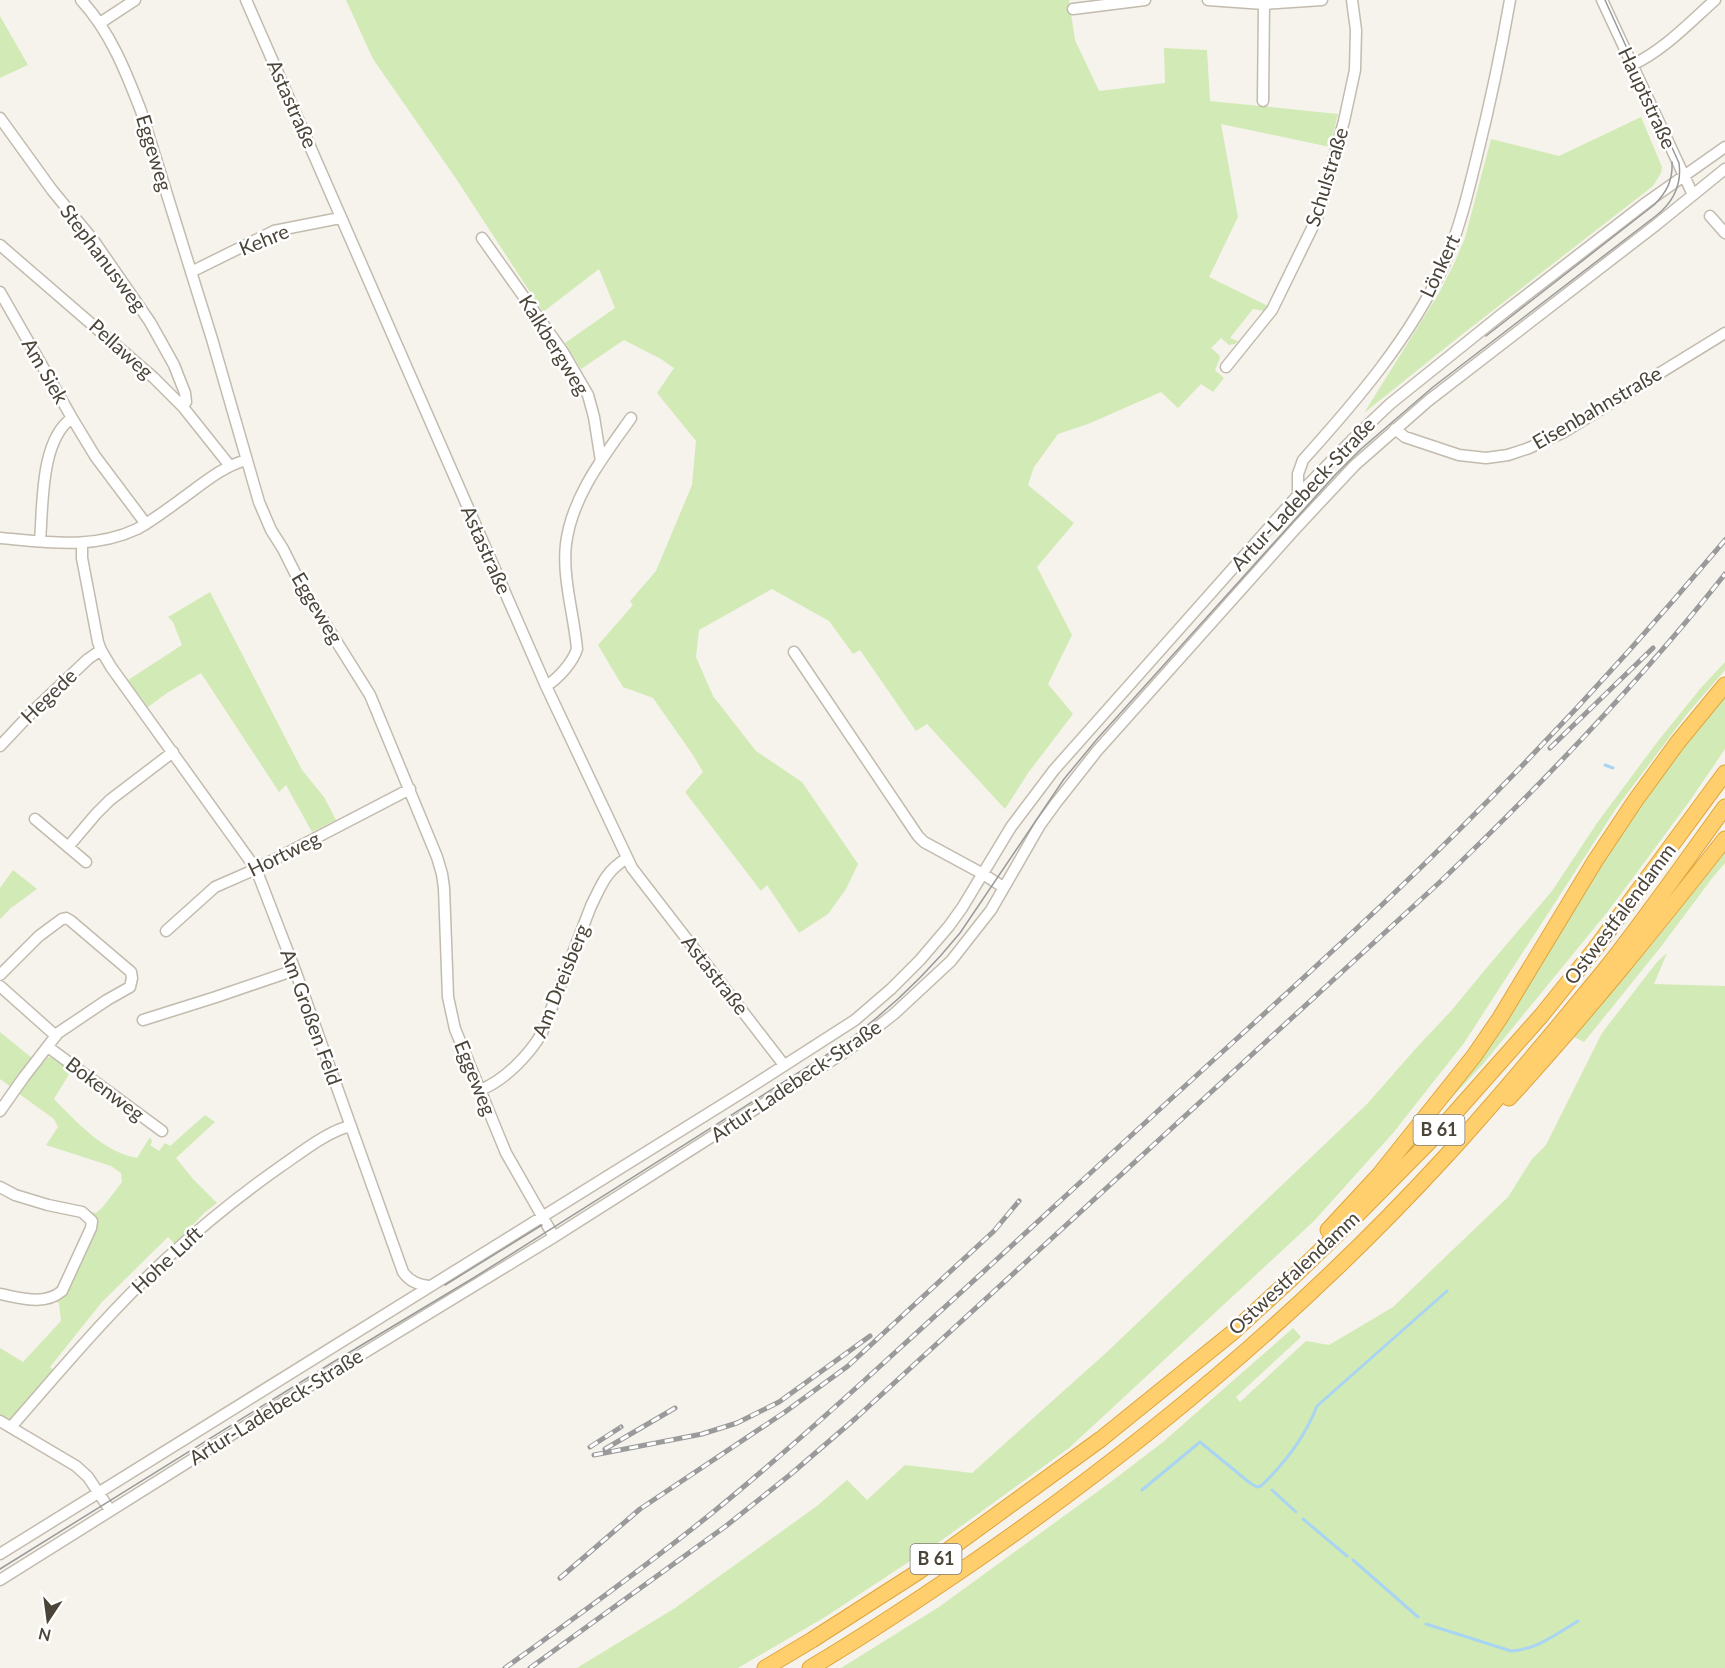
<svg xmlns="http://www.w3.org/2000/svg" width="1725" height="1668" font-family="Lato,sans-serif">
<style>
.green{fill:#d2eab5}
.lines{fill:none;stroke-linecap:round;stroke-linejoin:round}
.stream{stroke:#a9d4f2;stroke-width:3}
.minor-casing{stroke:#c2bbae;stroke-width:13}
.highway-casing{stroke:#e0a43c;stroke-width:17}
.minor{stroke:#fff;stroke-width:10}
.highway{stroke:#ffcf6e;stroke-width:15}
.tram{stroke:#9a9a9a;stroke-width:1.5}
.rail-casing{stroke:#9a9a9a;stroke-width:5}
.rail{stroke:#fff;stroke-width:3;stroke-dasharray:9;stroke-linecap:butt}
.labels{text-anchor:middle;stroke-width:5;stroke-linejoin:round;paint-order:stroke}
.shield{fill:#fff;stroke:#817c74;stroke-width:1.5}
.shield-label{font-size:18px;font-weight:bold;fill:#4b4439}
.street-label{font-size:20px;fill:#4b4439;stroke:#fff}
</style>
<rect width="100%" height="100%" fill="#f6f3ec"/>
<path class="green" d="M 346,0 L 1069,0 L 1075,40 L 1099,91 L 1165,83 L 1164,48 L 1207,50 L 1210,101 L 1338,114 L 1330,147 L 1221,124 L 1238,217 L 1209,277 L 1268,306 L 1264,311 L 1253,309 L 1230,338 L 1238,341 L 1235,344 L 1229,345 L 1221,338 L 1211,348 L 1219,355 L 1220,358 L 1215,370 L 1224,378 L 1213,392 L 1201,384 L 1178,408 L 1161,392 L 1088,424 L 1058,434 L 1034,467 L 1028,485 L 1074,523 L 1037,567 L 1072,635 L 1048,684 L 1073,714 L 1028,773 L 1005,809 L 927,724 L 916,731 L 860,650 L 853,654 L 829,621 L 772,589 L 699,630 L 696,657 L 713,696 L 756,751 L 802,782 L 858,864 L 846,889 L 828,914 L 799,933 L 767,885 L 761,891 L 685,792 L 703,772 L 693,755 L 653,698 L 623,687 L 598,645 L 633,605 L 630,601 L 656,571 L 692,485 L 696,441 L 657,393 L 674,368 L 661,359 L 624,340 L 581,369 L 565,343 L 615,308 L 599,269 L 543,312 L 457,180 L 373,59 Z
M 0,16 L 28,65 L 0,78 Z
M 1641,117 L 1662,167 L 1661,173 L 1653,186 L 1460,336 L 1364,413 L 1439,293 L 1453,266 L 1465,238 L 1491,139 L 1559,156 Z
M 210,592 L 302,770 L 324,797 L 336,820 L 312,832 L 286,785 L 279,792 L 201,673 L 167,693 L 148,707 L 128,680 L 182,645 L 173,622 L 168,617 Z
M 1725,662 L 1725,670 L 1687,714 L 1617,807 L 1464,1043 L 1393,1133 L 1314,1221 L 1069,1448 L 942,1540 L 825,1617 L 738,1668 L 577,1668 L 675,1608 L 817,1506 L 847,1480 L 867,1500 L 905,1465 L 972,1473 L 1107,1352 L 1367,1104 L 1418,1046 L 1451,1011 L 1489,965 L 1552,891 L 1597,823 L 1658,741 L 1700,689 Z
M 1725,698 L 1725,749 L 1689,802 L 1609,910 L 1483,1064 L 1442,1108 L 1482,1052 L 1578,896 L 1656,781 L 1705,719 Z
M 1725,853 L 1725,863 L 1713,877 L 1660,948 L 1584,1042 L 1574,1037 L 1654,942 Z
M 13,870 L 37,889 L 11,908 L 0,919 L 0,888 Z
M 1667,953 L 1654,984 L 1725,986 L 1725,1668 L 841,1668 L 939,1607 L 1112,1481 L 1163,1442 L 1293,1328 L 1301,1337 L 1236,1397 L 1240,1402 L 1306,1341 L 1329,1345 L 1393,1307 L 1508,1197 L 1532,1159 L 1546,1145 L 1602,1033 L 1657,962 Z
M 0,1032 L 32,1058 L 11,1087 L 0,1079 Z
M 48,1057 L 55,1058 L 71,1071 L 54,1099 C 77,1122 103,1152 137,1158 L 150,1137 L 152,1142 L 150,1145 L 159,1151 L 165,1143 L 170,1146 L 205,1115 L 215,1122 L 176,1158 L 193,1179 L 217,1203 L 204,1213 L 175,1244 L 168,1237 L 102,1302 L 50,1367 L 56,1372 L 28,1406 L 23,1404 L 10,1421 L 0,1416 L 0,1348 L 23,1362 L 61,1321 L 59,1303 L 54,1301 L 94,1217 L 91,1212 L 96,1213 L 102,1208 L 122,1182 L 121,1173 L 111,1166 L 46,1145 L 58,1127 L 54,1119 L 18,1093 L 36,1070 Z"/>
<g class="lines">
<path class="stream" d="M 1605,765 L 1613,768
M 1142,1490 L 1200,1442 L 1250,1483 L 1257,1487 L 1261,1486 C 1284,1464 1305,1437 1317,1406 L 1447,1291
M 1272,1490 L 1296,1512
M 1303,1519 L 1347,1556
M 1353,1560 L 1418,1617
M 1426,1624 L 1511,1651 C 1536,1650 1558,1633 1578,1621"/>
<defs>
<path id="minor" d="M 81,0 C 110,31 126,72 141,111 L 212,339 L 259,502 L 271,530 L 283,549 L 301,585 L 370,695 L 437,857 L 442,874 L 444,888 L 448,997 L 455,1029 L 506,1153 L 554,1237
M 246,0 L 546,686 L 632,868 L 784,1065
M 1208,0 L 1264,4 L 1322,0
M 1602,0 L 1693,195
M 1073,9 L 1145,0
M 100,23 L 135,0
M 1632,65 C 1664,50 1689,23 1715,0
M 1263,101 L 1264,4
M 0,118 L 52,190 L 94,241 L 150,322 L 174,365 L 185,393 L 186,402 L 183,407
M 1710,216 L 1725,233
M 482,238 L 563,352 L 588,395 L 594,417 L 601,461
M 0,245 L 154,378 L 183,407 L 230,466
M 191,272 L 274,231 L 340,218
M 0,292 L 72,418 L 95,456 L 146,524
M 1226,367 L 1272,310 L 1317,218 L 1344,121 L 1355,70 L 1356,30 L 1352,0
M 1395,429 L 1405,437 L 1459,455 L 1486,458 L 1508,455 L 1529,448 L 1564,432 L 1725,333
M 1298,495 L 1298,474 L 1303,460 C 1357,400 1410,338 1444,265 C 1459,230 1468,193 1477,156 C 1490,104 1501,52 1510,0
M 0,538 C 46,542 93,550 137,529 C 152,521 166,510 180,500 C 200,486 222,466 247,460
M 40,541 C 43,506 40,440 72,418
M 82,543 L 82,558 L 98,642 L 101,650 L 111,667 L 256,869 L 295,970 L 403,1272 C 409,1281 418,1285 429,1286
M 794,652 L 918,836 L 924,842 L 983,874 L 1003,887
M 546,686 C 558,679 573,662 577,649 C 574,615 562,577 566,544 C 572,496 604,456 631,418
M 0,746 L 33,711 L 88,659 L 101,650
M 35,819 L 86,862
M 68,847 L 96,814 L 110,800 L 173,752
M 166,931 L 215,887 L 256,869 L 410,789
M 0,975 L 39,936 L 62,919 L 66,918 L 71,921 L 131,972 L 132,978 L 130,987 L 107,1000 L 58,1033 L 24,1077 L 0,1111
M 0,986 L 56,1036
M 143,1020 L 216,997 L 295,970
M 48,1047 L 162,1131
M 480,1090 C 504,1081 529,1055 542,1033 L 591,906 C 602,884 605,872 627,858
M 0,1187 L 15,1195 L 48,1205 L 82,1212 L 92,1221 L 91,1228 L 62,1291 C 44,1306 21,1298 0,1294
M 0,1421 L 76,1466 L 88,1477 L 110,1510
M 11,1427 C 61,1370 110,1311 166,1259 C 202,1226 240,1195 280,1167 C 299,1154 329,1130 351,1126
M 0,1554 L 746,1090 L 855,1020 L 891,989 L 920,960 L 949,926 L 962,908 L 1011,827 L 1054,770 L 1298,495 L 1352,440 L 1390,404 L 1502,314 L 1647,202 L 1725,147
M 0,1580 L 303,1390 L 554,1237 L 848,1050 L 894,1014 L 951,961 L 991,910 L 1040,825 L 1056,803 L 1097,751 L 1297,527 L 1355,465 L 1428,401 L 1656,225 L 1725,169"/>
<path id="highway" d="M 1509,1098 C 1585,1015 1655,928 1725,839
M 1328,1230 L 1379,1175 L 1474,1056 L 1500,1018 L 1595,861 L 1635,801 L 1678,742 L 1725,685
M 765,1668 L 812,1640 L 918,1572 L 1101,1439 L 1232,1333 L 1293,1277 L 1352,1220 L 1430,1141 L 1541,1016 L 1595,949 L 1725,773
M 810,1668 C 866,1635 921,1598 975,1561 C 1146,1443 1307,1308 1447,1155 C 1501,1096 1553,1033 1604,971 C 1646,918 1685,862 1725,807"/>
</defs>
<use href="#minor" class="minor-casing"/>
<use href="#highway" class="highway-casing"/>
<use href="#minor" class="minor"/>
<use href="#highway" class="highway"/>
<path class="tram" d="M 1486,336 L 1654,205 C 1667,192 1673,180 1672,162
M 445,1285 L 542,1225
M 0,1569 L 330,1364 L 475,1277 L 842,1045 C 887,1012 925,976 960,933 L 1064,779 L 1098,738 L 1335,475 L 1361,449 L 1433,387 L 1657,215 C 1674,201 1682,185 1679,163 L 1605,0"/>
<defs>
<path id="rail" d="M 1550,748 L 1653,648
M 590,1447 L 621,1427
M 605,1449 L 675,1408
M 594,1455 L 702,1434 L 737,1423 L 779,1402 L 870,1336
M 560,1578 L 640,1509 L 785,1412 L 848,1366 L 994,1231 L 1019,1201
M 505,1668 C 575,1618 645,1567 712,1513 C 777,1460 839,1404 901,1347 C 984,1272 1065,1196 1147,1121 C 1227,1047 1308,975 1387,900 C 1507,786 1619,666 1725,540
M 530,1668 L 726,1526 L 791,1474 L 856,1418 L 1441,881 C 1542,784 1638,684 1725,574"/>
</defs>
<use href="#rail" class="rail-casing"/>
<use href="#rail" class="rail"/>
</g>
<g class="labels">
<g class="shield">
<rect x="1413.5" y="1115" width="51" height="30" rx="4.5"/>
<rect x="910.5" y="1544" width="51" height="30" rx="4.5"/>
</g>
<g class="shield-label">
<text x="1439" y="1136">B 61</text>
<text x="936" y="1565">B 61</text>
</g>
<g class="street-label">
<text transform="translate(1647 98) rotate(65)" y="7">Hauptstraße</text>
<text transform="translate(292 104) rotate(66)" y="7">Astastraße</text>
<text transform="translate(154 153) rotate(73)" y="7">Eggeweg</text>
<text transform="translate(1327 177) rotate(-73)" y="7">Schulstraße</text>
<text transform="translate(264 240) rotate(-22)" y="7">Kehre</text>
<text transform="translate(103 258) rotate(53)" y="7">Stephanusweg</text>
<text transform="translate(1440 266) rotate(-65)" y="7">Lönkert</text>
<text transform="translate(554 345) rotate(58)" y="7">Kalkbergweg</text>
<text transform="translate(121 349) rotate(42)" y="7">Pellaweg</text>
<text transform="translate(45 371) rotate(60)" y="7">Am Siek</text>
<text transform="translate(1597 408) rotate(-30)" y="7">Eisenbahnstraße</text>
<text transform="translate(1303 494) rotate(-47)" y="7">Artur-Ladebeck-Straße</text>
<text transform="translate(486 550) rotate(66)" y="7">Astastraße</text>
<text transform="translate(317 608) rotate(59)" y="7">Eggeweg</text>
<text transform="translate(49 696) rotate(-44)" y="7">Hegede</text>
<text transform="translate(284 854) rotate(-26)" y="7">Hortweg</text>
<text transform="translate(1620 914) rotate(-53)" y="7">Ostwestfalendamm</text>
<text transform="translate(715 975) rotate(52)" y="7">Astastraße</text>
<text transform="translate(561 981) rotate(-68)" y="7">Am Dreisberg</text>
<text transform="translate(311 1017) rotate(70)" y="7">Am Großen Feld</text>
<text transform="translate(475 1078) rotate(68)" y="7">Eggeweg</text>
<text transform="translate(796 1081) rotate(-34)" y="7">Artur-Ladebeck-Straße</text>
<text transform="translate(105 1089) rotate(37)" y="7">Bokenweg</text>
<text transform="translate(167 1260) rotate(-43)" y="7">Hohe Luft</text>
<text transform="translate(1294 1273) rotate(-43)" y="7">Ostwestfalendamm</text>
<text transform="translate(276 1407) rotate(-32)" y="7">Artur-Ladebeck-Straße</text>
</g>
</g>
<g transform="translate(48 1620) rotate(193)" stroke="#ffffff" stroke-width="4.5" paint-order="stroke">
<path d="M0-4.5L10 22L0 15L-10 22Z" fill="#4b4439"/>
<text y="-9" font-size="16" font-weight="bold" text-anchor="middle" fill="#4b4439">N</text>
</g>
</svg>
